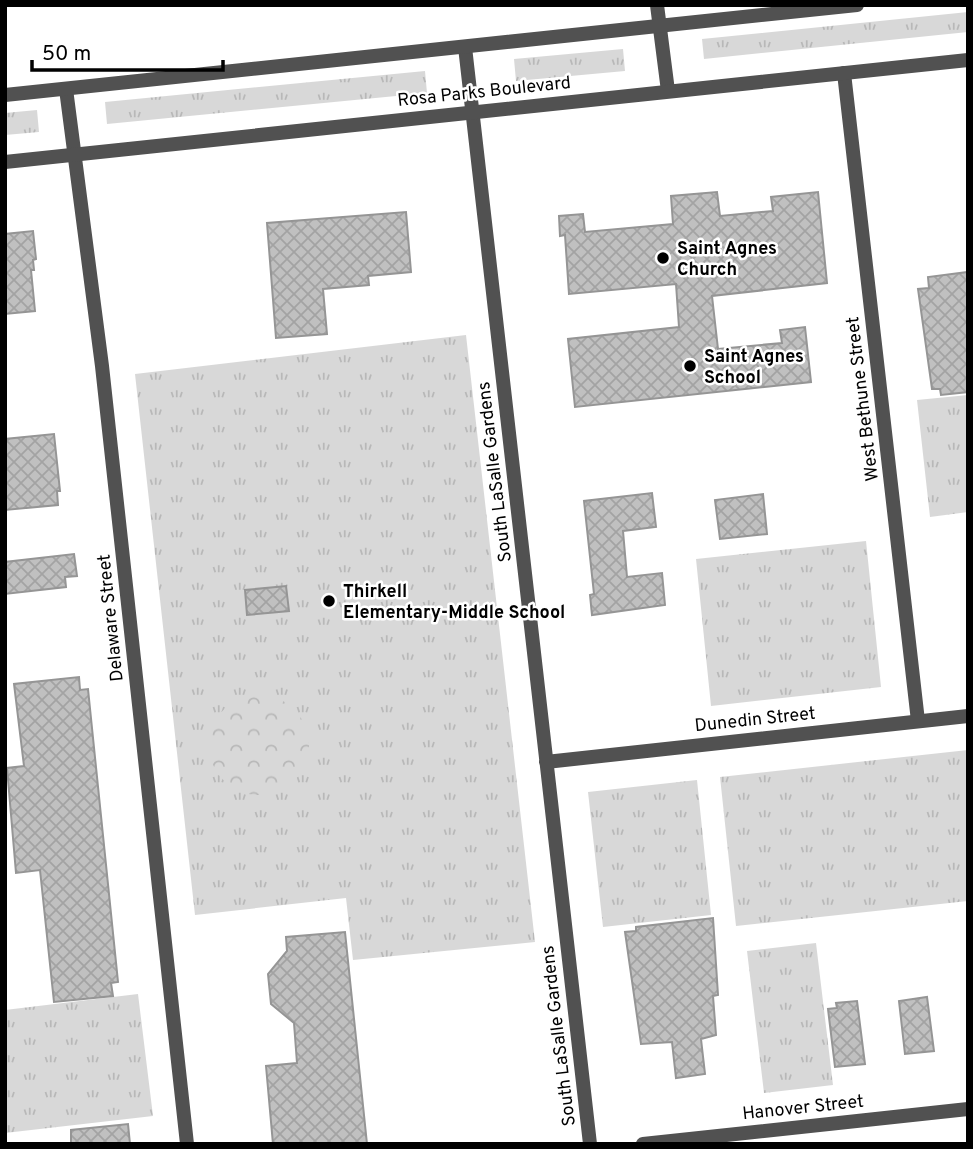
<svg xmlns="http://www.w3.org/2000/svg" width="973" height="1149" font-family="Overpass,sans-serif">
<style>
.grass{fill:url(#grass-tufts)}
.park{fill:url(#park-crowns)}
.building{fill:url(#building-cross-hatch);stroke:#959595;stroke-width:2}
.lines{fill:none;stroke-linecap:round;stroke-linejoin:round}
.minor{stroke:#515151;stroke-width:14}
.tertiary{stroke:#515151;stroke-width:14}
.poi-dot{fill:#000;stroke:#fff;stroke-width:2.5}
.labels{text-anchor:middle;stroke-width:5;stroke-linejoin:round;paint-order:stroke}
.street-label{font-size:18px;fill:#000;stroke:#fff}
.poi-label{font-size:18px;font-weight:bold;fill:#000;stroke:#fff;text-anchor:start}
</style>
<defs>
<pattern id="grass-tufts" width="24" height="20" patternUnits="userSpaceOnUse" patternTransform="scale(1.75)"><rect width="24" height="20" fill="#d8d8d8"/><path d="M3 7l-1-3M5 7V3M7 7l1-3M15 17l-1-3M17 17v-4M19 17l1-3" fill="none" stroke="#b8b8b8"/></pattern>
<pattern id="park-crowns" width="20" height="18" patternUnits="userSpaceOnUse" patternTransform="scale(1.75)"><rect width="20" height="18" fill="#d8d8d8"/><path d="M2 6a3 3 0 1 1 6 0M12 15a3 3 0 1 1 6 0" fill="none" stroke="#b8b8b8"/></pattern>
<pattern id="building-cross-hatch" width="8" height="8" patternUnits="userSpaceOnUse" patternTransform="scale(1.75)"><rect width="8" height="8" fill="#c0c0c0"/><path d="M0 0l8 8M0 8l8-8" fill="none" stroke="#a3a3a3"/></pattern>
</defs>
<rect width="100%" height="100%" fill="#fff"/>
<path class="grass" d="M 968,12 L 968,32 L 704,59 L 702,39 Z
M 623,49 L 625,71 L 516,81 L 514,59 Z
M 425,71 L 427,93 L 107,124 L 105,102 Z
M 37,110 L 39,132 L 5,135 L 5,113 Z
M 466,335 L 535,942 L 353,960 L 346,898 L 195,915 L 135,374 Z
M 968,395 L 968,512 L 930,517 L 917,400 Z
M 866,541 L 881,687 L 711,706 L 696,559 Z
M 968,750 L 968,901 L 736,926 L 720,777 Z
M 697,780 L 711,915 L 603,927 L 588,792 Z
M 816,943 L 833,1085 L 764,1093 L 747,951 Z
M 138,994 L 153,1116 L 5,1133 L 5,1010 Z"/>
<path class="park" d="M209 745a50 50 0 1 1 100 0a50 50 0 1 1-100 0Z"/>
<path class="building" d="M 717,192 L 720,216 L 773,211 L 771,197 L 818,192 L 827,283 L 712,296 L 718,349 L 782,343 L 780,330 L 805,327 L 811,382 L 575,407 L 568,339 L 679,327 L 676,284 L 569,294 L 565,235 L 560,236 L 559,216 L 583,214 L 585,232 L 673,224 L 671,196 Z
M 406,212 L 411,272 L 368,276 L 369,285 L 323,289 L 327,334 L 276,338 L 267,223 Z
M 33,231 L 36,259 L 33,260 L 34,270 L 31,270 L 35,311 L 5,314 L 5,234 Z
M 968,272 L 968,392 L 941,395 L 940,389 L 932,389 L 918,289 L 929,288 L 928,277 Z
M 54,434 L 60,491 L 57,491 L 58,505 L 5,510 L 5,439 Z
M 652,493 L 656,527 L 623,531 L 627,577 L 662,573 L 665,605 L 592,615 L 590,595 L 594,594 L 584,501 Z
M 763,494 L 767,534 L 720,539 L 715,500 Z
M 74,554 L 77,576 L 65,577 L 66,587 L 5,594 L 5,562 Z
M 286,586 L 289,611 L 247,615 L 245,590 Z
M 79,677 L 80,690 L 88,689 L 118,982 L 111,983 L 113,996 L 54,1002 L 40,870 L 16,873 L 7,768 L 24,766 L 14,684 Z
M 713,918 L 718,995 L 713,996 L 716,1035 L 701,1039 L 705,1074 L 676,1078 L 672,1042 L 641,1044 L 625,932 L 636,931 L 636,927 Z
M 345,932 L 367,1144 L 273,1144 L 266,1066 L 297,1063 L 294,1023 L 271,1004 L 268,974 L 287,951 L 286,937 Z
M 927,997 L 934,1051 L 905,1054 L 899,1001 Z
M 857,1001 L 865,1064 L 835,1067 L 828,1009 L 837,1008 L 836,1003 Z
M 128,1124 L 130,1144 L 71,1144 L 71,1130 Z"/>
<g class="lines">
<path class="minor" d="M 657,5 L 668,91
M 465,47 L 590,1144
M 844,73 L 918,721
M 66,89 L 102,366 L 187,1144
M 546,762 L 968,716
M 643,1144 L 968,1109"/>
<path class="tertiary" d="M 5,95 L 857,5
M 5,162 L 968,60"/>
</g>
<g class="poi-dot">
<circle cx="663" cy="258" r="7"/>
<circle cx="690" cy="366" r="7"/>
<circle cx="329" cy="601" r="7"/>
</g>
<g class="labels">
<g class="street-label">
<text transform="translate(484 91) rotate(-6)" y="6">Rosa Parks Boulevard</text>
<text transform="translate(862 399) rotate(-97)" y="6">West Bethune Street</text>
<text transform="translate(494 472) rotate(-97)" y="6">South LaSalle Gardens</text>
<text transform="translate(110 618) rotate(-96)" y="6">Delaware Street</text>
<text transform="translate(755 719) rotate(-6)" y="6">Dunedin Street</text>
<text transform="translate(558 1036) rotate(-97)" y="6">South LaSalle Gardens</text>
<text transform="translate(803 1107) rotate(-6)" y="6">Hanover Street</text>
</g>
<g class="poi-label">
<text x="677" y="254">Saint Agnes<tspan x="677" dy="21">Church</tspan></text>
<text x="704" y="362">Saint Agnes<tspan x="704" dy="21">School</tspan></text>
<text x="343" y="597">Thirkell<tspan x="343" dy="21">Elementary-Middle School</tspan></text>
</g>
</g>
<rect width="973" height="1149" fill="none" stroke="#000000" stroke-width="14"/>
<path d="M32 60v10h191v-10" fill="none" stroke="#000000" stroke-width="3.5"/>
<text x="42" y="60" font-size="21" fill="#000000" stroke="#ffffff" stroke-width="5" paint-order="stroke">50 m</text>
</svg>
